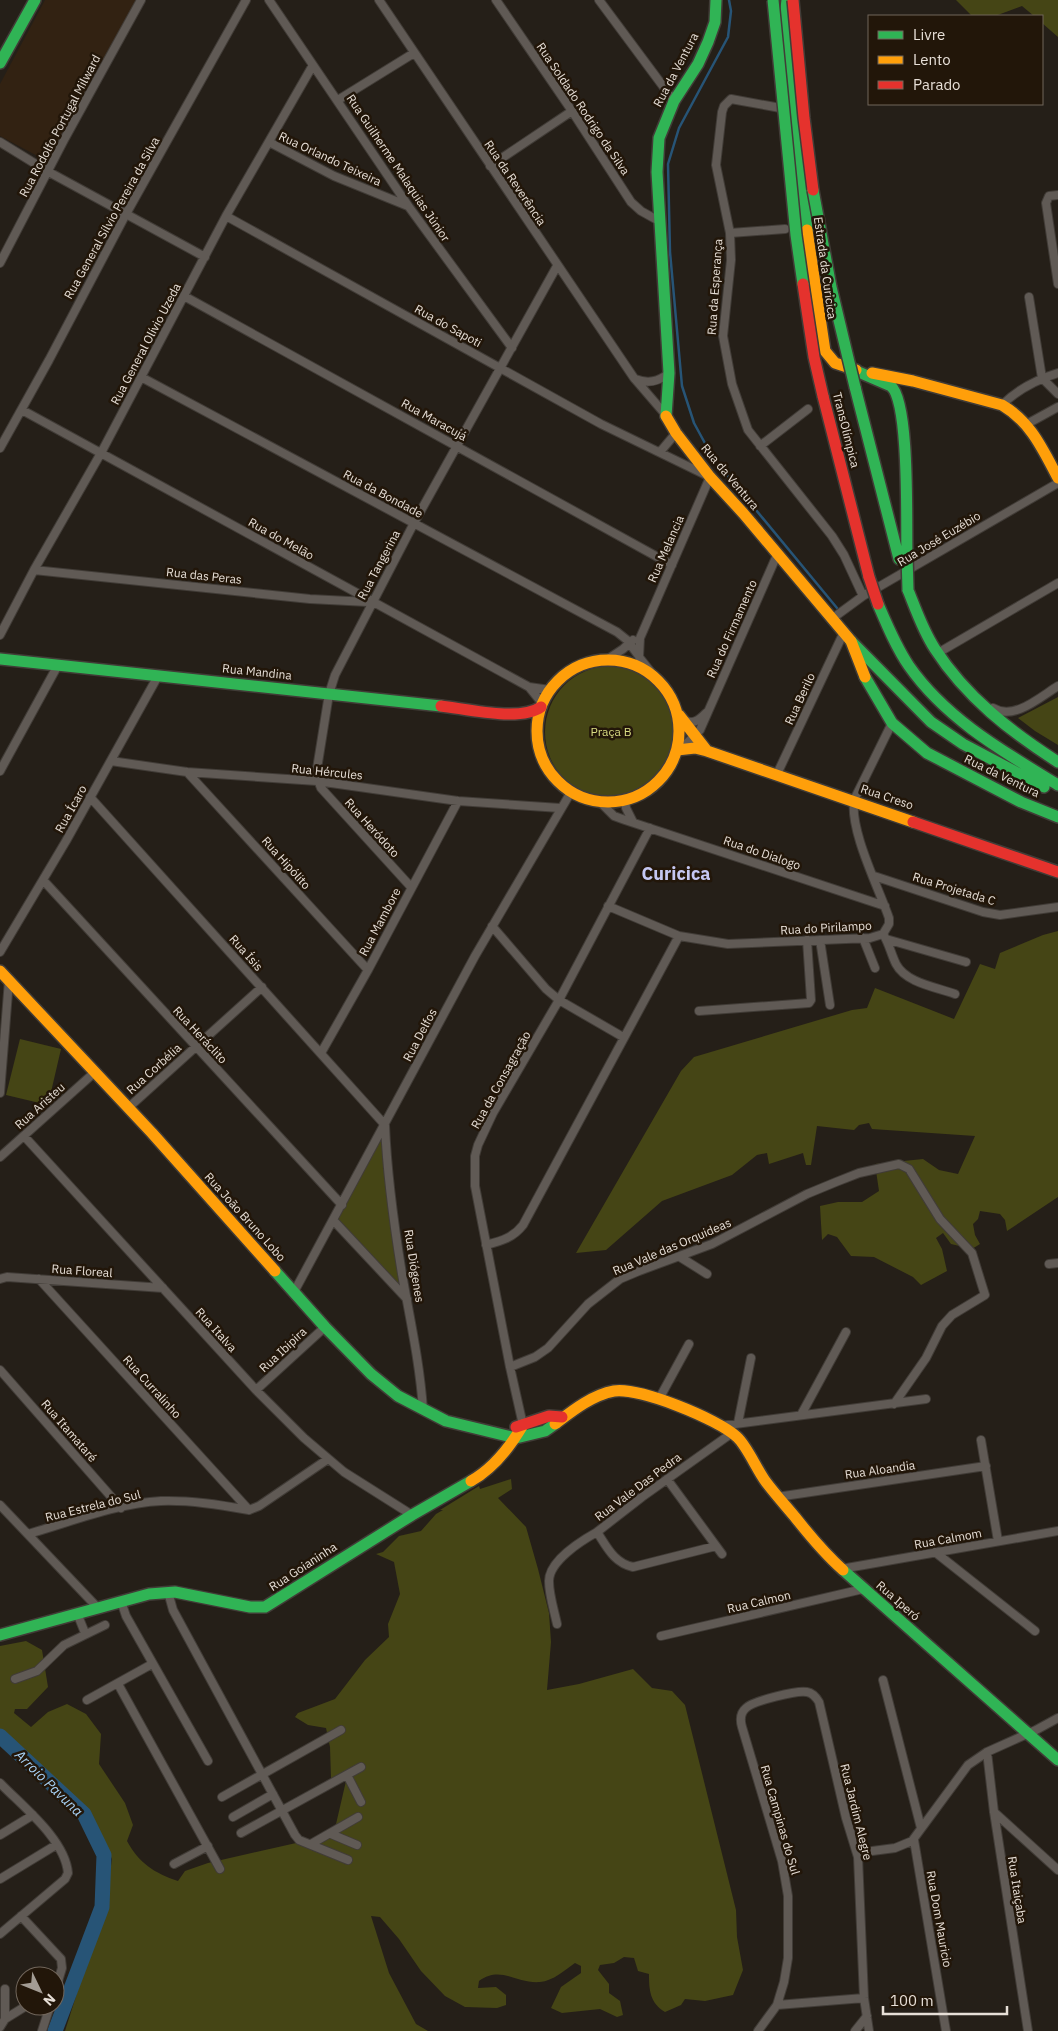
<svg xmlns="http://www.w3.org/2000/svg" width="1058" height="2031" font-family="'IBM Plex Sans',sans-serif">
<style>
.built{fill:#322212}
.green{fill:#454515}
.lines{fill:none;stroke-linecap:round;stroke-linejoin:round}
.stream{stroke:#275476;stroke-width:2.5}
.river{stroke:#275476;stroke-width:15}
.street-casing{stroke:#413c37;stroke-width:10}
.fast-casing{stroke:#413c37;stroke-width:14}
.slow-casing{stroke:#413c37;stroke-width:14}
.jam-casing{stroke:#413c37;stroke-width:14}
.street{stroke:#605a55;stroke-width:8}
.fast{stroke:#30b455;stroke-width:11}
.slow{stroke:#ff9f0a;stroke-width:11}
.jam{stroke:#e5322d;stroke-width:11}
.fast-bridge-casing{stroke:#413c37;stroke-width:14;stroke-linecap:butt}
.jam-bridge-casing{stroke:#413c37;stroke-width:14;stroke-linecap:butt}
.fast-bridge{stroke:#30b455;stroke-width:11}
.jam-bridge{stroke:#e5322d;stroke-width:11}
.labels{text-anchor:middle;stroke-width:5;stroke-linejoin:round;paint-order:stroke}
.street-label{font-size:12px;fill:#e7dfd7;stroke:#221609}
.park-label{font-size:12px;fill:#d9dc83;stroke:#221609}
.water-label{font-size:14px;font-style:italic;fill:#a8d2f6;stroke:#221609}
.district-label{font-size:18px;font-weight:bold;fill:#c5c8f3;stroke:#221609}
</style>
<rect width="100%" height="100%" fill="#251f18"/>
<path class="built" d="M 45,0 L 137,0 L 47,161 L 0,136 L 0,84 Z"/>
<path class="green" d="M 956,0 L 1058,0 L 1058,37 L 1042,23 L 1042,16 L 1034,16 L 1022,6 L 995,16 L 972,16 Z
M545 732a66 66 0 1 1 132 0a66 66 0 1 1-132 0Z
M 1058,697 L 1058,745 L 1035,731 L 1018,718 Z
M 1058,931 L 1058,1197 L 1007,1231 L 1005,1220 L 1000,1214 L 980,1211 L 978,1219 L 973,1224 L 975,1235 L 980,1244 L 972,1249 L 951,1244 L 943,1233 L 936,1238 L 942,1249 L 947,1271 L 921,1285 L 913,1277 L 874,1257 L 851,1256 L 837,1237 L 828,1234 L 822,1240 L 820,1206 L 838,1202 L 862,1202 L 879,1191 L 875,1164 L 923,1159 L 939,1170 L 958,1174 L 975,1136 L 872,1129 L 869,1123 L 859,1125 L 854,1130 L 817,1126 L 811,1165 L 806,1165 L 803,1153 L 769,1164 L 767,1153 L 757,1155 L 732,1175 L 662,1201 L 606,1250 L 576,1253 L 681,1071 L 694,1057 L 852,1010 L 867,1008 L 875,988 L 954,1019 L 980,964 L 995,969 L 1000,953 L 1043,935 Z
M 20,1039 L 61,1049 L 48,1105 L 6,1095 Z
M 385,1125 L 407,1299 L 334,1221 Z
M 511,1479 L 512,1489 L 498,1498 L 526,1527 L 538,1569 L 549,1613 L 551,1642 L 547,1690 L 579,1684 L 633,1669 L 652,1688 L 672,1691 L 685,1705 L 736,1910 L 737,1937 L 743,1970 L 733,1995 L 705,2001 L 685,1999 L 681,2005 L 665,2012 C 650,2003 649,1990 649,1974 L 638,1971 L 634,1958 L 624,1957 L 614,1963 L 600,1965 L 598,1970 L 609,1984 L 609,1993 L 620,2001 L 623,2015 L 617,2017 L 600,2009 L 562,2013 L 551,2008 L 561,1987 L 581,1973 L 581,1966 L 575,1963 C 565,1970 553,1981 540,1982 C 516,1984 501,1965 479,1981 L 478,1988 L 496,1987 L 506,1995 L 506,2005 L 497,2008 L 465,2007 L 445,1996 L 421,1971 L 399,1939 L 380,1917 L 371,1916 L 389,1973 L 416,2024 L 428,2031 L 65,2031 L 106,1901 L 112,1859 L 95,1824 L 84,1808 L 0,1730 L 0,1646 L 26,1641 L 42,1650 L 48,1687 L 27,1709 L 15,1709 L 14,1713 L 31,1727 L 48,1712 L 67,1704 L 86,1714 L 101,1734 L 99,1764 L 125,1803 L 133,1825 L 127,1841 C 139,1863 154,1873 178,1881 L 185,1871 L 208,1863 L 305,1841 L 333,1837 L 346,1781 L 331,1778 L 330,1747 L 326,1728 L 308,1725 L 295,1717 L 298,1713 L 335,1699 L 365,1660 L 389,1637 L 388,1624 L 400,1594 L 394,1562 L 376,1554 L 383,1552 L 399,1536 L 421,1531 L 436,1514 L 443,1510 L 440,1510 L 479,1486 L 480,1489 Z"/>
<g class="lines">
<path class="stream" d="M 729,0 L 731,11 L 728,37 L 679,128 L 668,164 L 670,252 L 682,386 L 694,423 L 713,458 L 837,608"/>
<path class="river" d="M 0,1736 L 84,1814 L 104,1855 L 102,1907 L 55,2031"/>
<defs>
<path id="street" d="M 269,0 L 409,207 L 512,348
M 379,0 L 634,378 L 665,414
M 496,0 L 572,111 L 631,202 L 641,211 L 659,221
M 599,0 L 674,101
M 338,100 L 414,53
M 786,109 L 731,99 L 724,106 L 722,112 L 716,165 L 730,233 L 731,260 L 723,336 L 732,384 L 748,430 L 832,536 L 844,555 L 863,596
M 0,142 L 47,171 L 205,257
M 269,142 L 334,176 L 408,206
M 490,166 L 572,111
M 1058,195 L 1049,196 L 1046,203 L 1058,284
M 226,216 L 601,424 L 710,477 L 640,638 L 639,657 L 655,677
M 730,233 L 785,229
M 0,263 L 65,138 L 141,0
M 184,296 L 672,565
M 1029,297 L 1042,378 L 1058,394
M 141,377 L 617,632 L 627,640 L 638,655
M 635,379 C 648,384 658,382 669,373
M 1002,405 C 1017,390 1038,379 1058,373
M 22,410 L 529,687 L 550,690
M 1027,424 L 1058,407
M 760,446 L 808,409
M 0,448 L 49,360 L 126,214 L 246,0
M 660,452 L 676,433
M 34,570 L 310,599 L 368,602
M 833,618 L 863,596 L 1058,483
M 0,635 L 34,570 L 101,453 L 226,216 L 313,65
M 943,650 L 1058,583
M 608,659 L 623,649 L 633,640
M 529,687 L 542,703
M 993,708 C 1014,721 1040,697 1058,686
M 684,720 C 693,725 699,720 706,713
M 677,747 L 687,743 L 700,730 L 777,555
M 111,761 L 187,772 L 317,781 L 458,801 L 560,808
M 0,771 L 58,665
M 187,772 L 368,970
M 777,774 L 844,632
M 90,797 L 385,1125 C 387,1174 394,1225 402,1274 C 410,1319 420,1364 423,1410
M 625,800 L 626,808 L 633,822
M 600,802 L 614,816 L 625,820 L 885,906
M 874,876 L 983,912 L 1000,915 L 1058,907
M 43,880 L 342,1205
M 411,887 L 321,788 L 316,775 L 329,694 L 335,675 L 414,523 L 557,266
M 608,906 L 679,936 L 728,944 L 870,938 L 883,934 L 889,924 L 889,918 C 878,886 850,832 854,800 L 892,723
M 492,926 L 546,989 L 559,1000 L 623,1037
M 883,934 C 889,943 891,954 896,964 C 906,983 936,987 955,994
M 863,938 L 875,968
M 886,939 L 966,962
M 820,940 L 830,1005
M 0,952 L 66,841 L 158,676
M 699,1011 L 809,1003 L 811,1000 L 807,940
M 321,1053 L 368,970 L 458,801
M 0,1093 L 9,980
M 128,1108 L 262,987
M 24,1136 L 256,1390 L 304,1438 L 344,1472 L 412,1515
M 0,1157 L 95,1072
M 334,1221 L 407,1299
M 486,1245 C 501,1241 513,1238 523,1225 L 679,936
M 680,1257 L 707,1274
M 1049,1264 L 1058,1263
M 0,1279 L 7,1277 L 163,1288
M 39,1279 L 249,1510
M 294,1292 L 475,956 L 571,792
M 510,1367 L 535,1357 L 548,1348 L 588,1304 L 620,1279 L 639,1271 L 712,1244 L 807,1194 L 836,1182 L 859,1173 L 899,1164 L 909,1169 L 940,1219 L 972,1253 L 985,1295 L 952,1315 L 942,1326 L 926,1358 L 894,1404
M 0,1370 L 121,1508
M 256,1390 L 325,1327
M 659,1399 L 689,1344
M 801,1415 L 846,1332
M 738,1423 L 751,1358
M 523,1425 L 510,1367 L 475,1186 L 475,1156 L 478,1145 L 493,1113 L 559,1000 L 650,828
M 720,1426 L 926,1399
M 981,1440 L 998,1541
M 667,1479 L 722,1554
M 777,1497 L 986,1466
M 0,1505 L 97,1607
M 28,1534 C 70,1522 118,1503 161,1501 C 190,1500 220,1505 249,1510 L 259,1506 L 328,1459
M 716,1546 L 633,1567 C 614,1563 607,1547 597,1532 L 642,1497 L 732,1433
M 935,1552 L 1035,1631
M 841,1569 L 1058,1531
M 168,1592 L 173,1610 L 295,1835 L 299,1840 L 348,1860
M 121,1601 L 126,1616 L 208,1761
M 77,1613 L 85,1633
M 557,1624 C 554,1610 549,1595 549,1581 C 549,1561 581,1541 597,1532
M 661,1636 L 863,1589
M 15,1679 L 37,1671 L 64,1645 L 105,1625
M 883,1680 L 921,1828
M 118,1684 L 220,1869
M 87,1700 L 152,1664
M 987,1752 L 994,1812 L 1028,2031
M 347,1775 L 361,1802
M 0,1783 C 22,1806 65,1839 68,1873 L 65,1879 L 0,1934
M 222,1797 L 341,1730
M 994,1812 L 1058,1870
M 233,1817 L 273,1794
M 241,1833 L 361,1767
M 331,1834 L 357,1845
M 0,1835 L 33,1815
M 914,1840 L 946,2031
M 311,1844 L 358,1817
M 857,1853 L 895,1848 L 912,1841 L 968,1765 L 987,1752 L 1036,1730 L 1058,1718
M 174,1864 L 208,1846
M 0,1879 L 56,1845
M 21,1916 L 61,1959 L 62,1968 L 55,1991
M 777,2005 L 864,1998
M 5,2019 L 26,2006
M 0,2027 L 5,2019 L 5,1989
M 42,2031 L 50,2006
M 758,2031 L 777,2005 L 784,1982 L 788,1958 L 788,1896 L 782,1861 L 742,1727 C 740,1720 740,1713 746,1708 C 753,1701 797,1690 807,1692 C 813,1693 816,1697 819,1702 L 846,1818 L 858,1857 L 864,1998 L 869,2031
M 855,2031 L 867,2016"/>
<path id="fast" d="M 787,0 L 785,16 L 807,230
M 0,63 L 35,0
M 854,370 L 891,386 C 910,403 906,525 907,555
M 855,387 L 899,559
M 666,416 L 669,373 L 657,172 L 659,138 L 674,101 L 698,64 L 708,42 L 715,22 L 716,0
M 908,590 C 916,610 923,631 935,649 C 966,697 1011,732 1058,762
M 878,604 C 887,625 896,647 909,666 C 946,719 1004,752 1058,785
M 851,641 L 931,722 L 963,744 L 1044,787
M 0,659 L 441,706
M 865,677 L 892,723 L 927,753 L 1021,802 L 1058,817
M 275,1271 L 325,1327 L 371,1374 L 398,1396 L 446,1421 L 516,1438 L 545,1431 L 555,1424
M 843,1570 L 1058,1760
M 0,1635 L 149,1594 L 175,1592 L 250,1607 L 265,1607 L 412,1515 L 471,1481"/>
<path id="slow" d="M 807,230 L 825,351 L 835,363 L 856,370
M 872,373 L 913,381 L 1002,405 C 1031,422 1043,450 1058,478
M 666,416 L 676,433 L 710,477 L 743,513 L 851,641 L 865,677
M537 731a71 71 0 1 1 142 0a71 71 0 1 1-142 0Z
M 679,715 L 707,751
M 677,750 L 695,748 L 707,751 L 913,822
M 0,971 L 152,1133 L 275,1271
M 555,1424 C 572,1411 592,1395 614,1391 C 639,1387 718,1419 737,1437 C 747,1446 757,1470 766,1482 C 775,1494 785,1505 795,1517 C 810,1536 825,1554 843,1570
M 471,1481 C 494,1468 510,1447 523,1425"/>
<path id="jam" d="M 823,396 L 869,577
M 441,706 C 467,709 520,722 541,707
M 913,822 L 1058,872
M 516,1427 L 549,1416 L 562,1417"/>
</defs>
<use href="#street" class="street-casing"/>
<use href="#fast" class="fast-casing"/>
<use href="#slow" class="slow-casing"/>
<use href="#jam" class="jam-casing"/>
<use href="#street" class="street"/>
<use href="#fast" class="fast"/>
<use href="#slow" class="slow"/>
<use href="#jam" class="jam"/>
<defs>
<path id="fast-bridge" d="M 773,0 L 796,235 L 803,284
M 813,190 L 831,287 L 855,387
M 907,555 L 908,590"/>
<path id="jam-bridge" d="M 793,0 L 804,118 L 813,190
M 803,284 L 814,357 L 823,396
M 869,577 L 878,604"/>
</defs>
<use href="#fast-bridge" class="fast-bridge-casing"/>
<use href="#jam-bridge" class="jam-bridge-casing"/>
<use href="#fast-bridge" class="fast-bridge"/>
<use href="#jam-bridge" class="jam-bridge"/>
</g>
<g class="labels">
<g class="street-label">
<text transform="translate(676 70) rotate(-62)" y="4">Rua da Ventura</text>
<text transform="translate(583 109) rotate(56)" y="4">Rua Soldado Rodrigo da Silva</text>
<text transform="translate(60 126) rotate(-62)" y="4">Rua Rodolfo Portugal Milward</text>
<text transform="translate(330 159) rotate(25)" y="4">Rua Orlando Teixeira</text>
<text transform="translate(398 168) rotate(56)" y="4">Rua Guilherme Malaquias Júnior</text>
<text transform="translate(515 183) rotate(56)" y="4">Rua da Reverência</text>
<text transform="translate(112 218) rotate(-61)" y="4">Rua General Sílvio Pereira da Silva</text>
<text transform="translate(825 268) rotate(82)" y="4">Estrada da Curicica</text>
<text transform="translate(715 287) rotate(-86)" y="4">Rua da Esperança</text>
<text transform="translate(448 326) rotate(29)" y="4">Rua do Sapoti</text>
<text transform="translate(146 344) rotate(-62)" y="4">Rua General Olívio Uzeda</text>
<text transform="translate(434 420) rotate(29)" y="4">Rua Maracujá</text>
<text transform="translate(846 430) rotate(76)" y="4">TransOlímpica</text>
<text transform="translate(730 477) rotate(50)" y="4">Rua da Ventura</text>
<text transform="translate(383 494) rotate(28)" y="4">Rua da Bondade</text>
<text transform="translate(281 539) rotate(29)" y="4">Rua do Melão</text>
<text transform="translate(939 539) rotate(-31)" y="4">Rua José Euzébio</text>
<text transform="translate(666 549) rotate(-66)" y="4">Rua Melancia</text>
<text transform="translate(379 565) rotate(-62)" y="4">Rua Tangerina</text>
<text transform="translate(204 576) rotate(6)" y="4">Rua das Peras</text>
<text transform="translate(732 629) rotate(-66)" y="4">Rua do Firmamento</text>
<text transform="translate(257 672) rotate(6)" y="4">Rua Mandina</text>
<text transform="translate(800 699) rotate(-65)" y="4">Rua Berilo</text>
<text transform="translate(327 772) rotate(6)" y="4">Rua Hércules</text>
<text transform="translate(1002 776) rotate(26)" y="4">Rua da Ventura</text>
<text transform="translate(887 797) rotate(19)" y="4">Rua Creso</text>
<text transform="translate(71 809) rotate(-61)" y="4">Rua Ícaro</text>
<text transform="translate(372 828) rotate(48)" y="4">Rua Heródoto</text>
<text transform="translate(762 853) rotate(19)" y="4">Rua do Dialogo</text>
<text transform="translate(286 863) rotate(48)" y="4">Rua Hipólito</text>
<text transform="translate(954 889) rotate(17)" y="4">Rua Projetada C</text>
<text transform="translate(380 922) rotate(-62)" y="4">Rua Mambore</text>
<text transform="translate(826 928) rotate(-3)" y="4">Rua do Pirilampo</text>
<text transform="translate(246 953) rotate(48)" y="4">Rua Ísis</text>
<text transform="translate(200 1035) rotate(47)" y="4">Rua Heráclito</text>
<text transform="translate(420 1035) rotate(-62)" y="4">Rua Delfos</text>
<text transform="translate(154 1069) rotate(-42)" y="4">Rua Corbélia</text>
<text transform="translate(501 1080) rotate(-61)" y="4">Rua da Consagração</text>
<text transform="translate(40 1106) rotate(-42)" y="4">Rua Aristeu</text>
<text transform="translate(245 1217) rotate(48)" y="4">Rua João Bruno Lobo</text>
<text transform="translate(672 1247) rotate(-23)" y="4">Rua Vale das Orquideas</text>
<text transform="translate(414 1266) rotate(81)" y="4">Rua Diógenes</text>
<text transform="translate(82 1271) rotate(4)" y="4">Rua Floreal</text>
<text transform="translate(216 1330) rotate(48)" y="4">Rua Italva</text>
<text transform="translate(283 1350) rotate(-43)" y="4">Rua Ibipira</text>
<text transform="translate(152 1387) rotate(48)" y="4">Rua Curralinho</text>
<text transform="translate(69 1431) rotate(49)" y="4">Rua Itamataré</text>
<text transform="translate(880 1470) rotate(-8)" y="4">Rua Aloandia</text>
<text transform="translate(638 1487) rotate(-37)" y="4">Rua Vale Das Pedra</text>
<text transform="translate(93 1506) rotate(-14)" y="4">Rua Estrela do Sul</text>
<text transform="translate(948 1539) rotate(-10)" y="4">Rua Calmom</text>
<text transform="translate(303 1567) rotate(-33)" y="4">Rua Goianinha</text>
<text transform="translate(898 1601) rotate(41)" y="4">Rua Iperó</text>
<text transform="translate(759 1602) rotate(-13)" y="4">Rua Calmon</text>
<text transform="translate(856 1812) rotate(76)" y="4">Rua Jardim Alegre</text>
<text transform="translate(780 1820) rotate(74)" y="4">Rua Campinas do Sul</text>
<text transform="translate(1017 1890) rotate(81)" y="4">Rua Itaiçaba</text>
<text transform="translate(939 1919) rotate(80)" y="4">Rua Dom Mauricio</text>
</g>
<g class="park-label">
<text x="611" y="736">Praça B</text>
</g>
<g class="water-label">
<text transform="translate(49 1783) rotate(44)" y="5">Arroio Pavuna</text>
</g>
<g class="district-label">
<text x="676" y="880">Curicica</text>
</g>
</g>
<rect x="868" y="15" width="175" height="90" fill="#221609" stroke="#71665b"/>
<rect x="878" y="31" width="25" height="8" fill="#30b455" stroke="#71665b"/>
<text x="913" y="40" font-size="15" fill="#e7dfd7">Livre</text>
<rect x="878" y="56" width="25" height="8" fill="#ff9f0a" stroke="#71665b"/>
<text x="913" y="65" font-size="15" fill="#e7dfd7">Lento</text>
<rect x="878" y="81" width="25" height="8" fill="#e5322d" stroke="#71665b"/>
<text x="913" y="90" font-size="15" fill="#e7dfd7">Parado</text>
<g transform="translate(40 1991) rotate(133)"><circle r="24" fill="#221609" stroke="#71665b"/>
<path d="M0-4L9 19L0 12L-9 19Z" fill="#a39c94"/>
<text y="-8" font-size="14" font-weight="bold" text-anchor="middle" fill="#e7dfd7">N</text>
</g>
<path d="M883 2006v8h124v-8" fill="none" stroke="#e7dfd7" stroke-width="2.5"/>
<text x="890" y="2006" font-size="15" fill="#e7dfd7" stroke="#221609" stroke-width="4" paint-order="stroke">100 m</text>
</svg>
